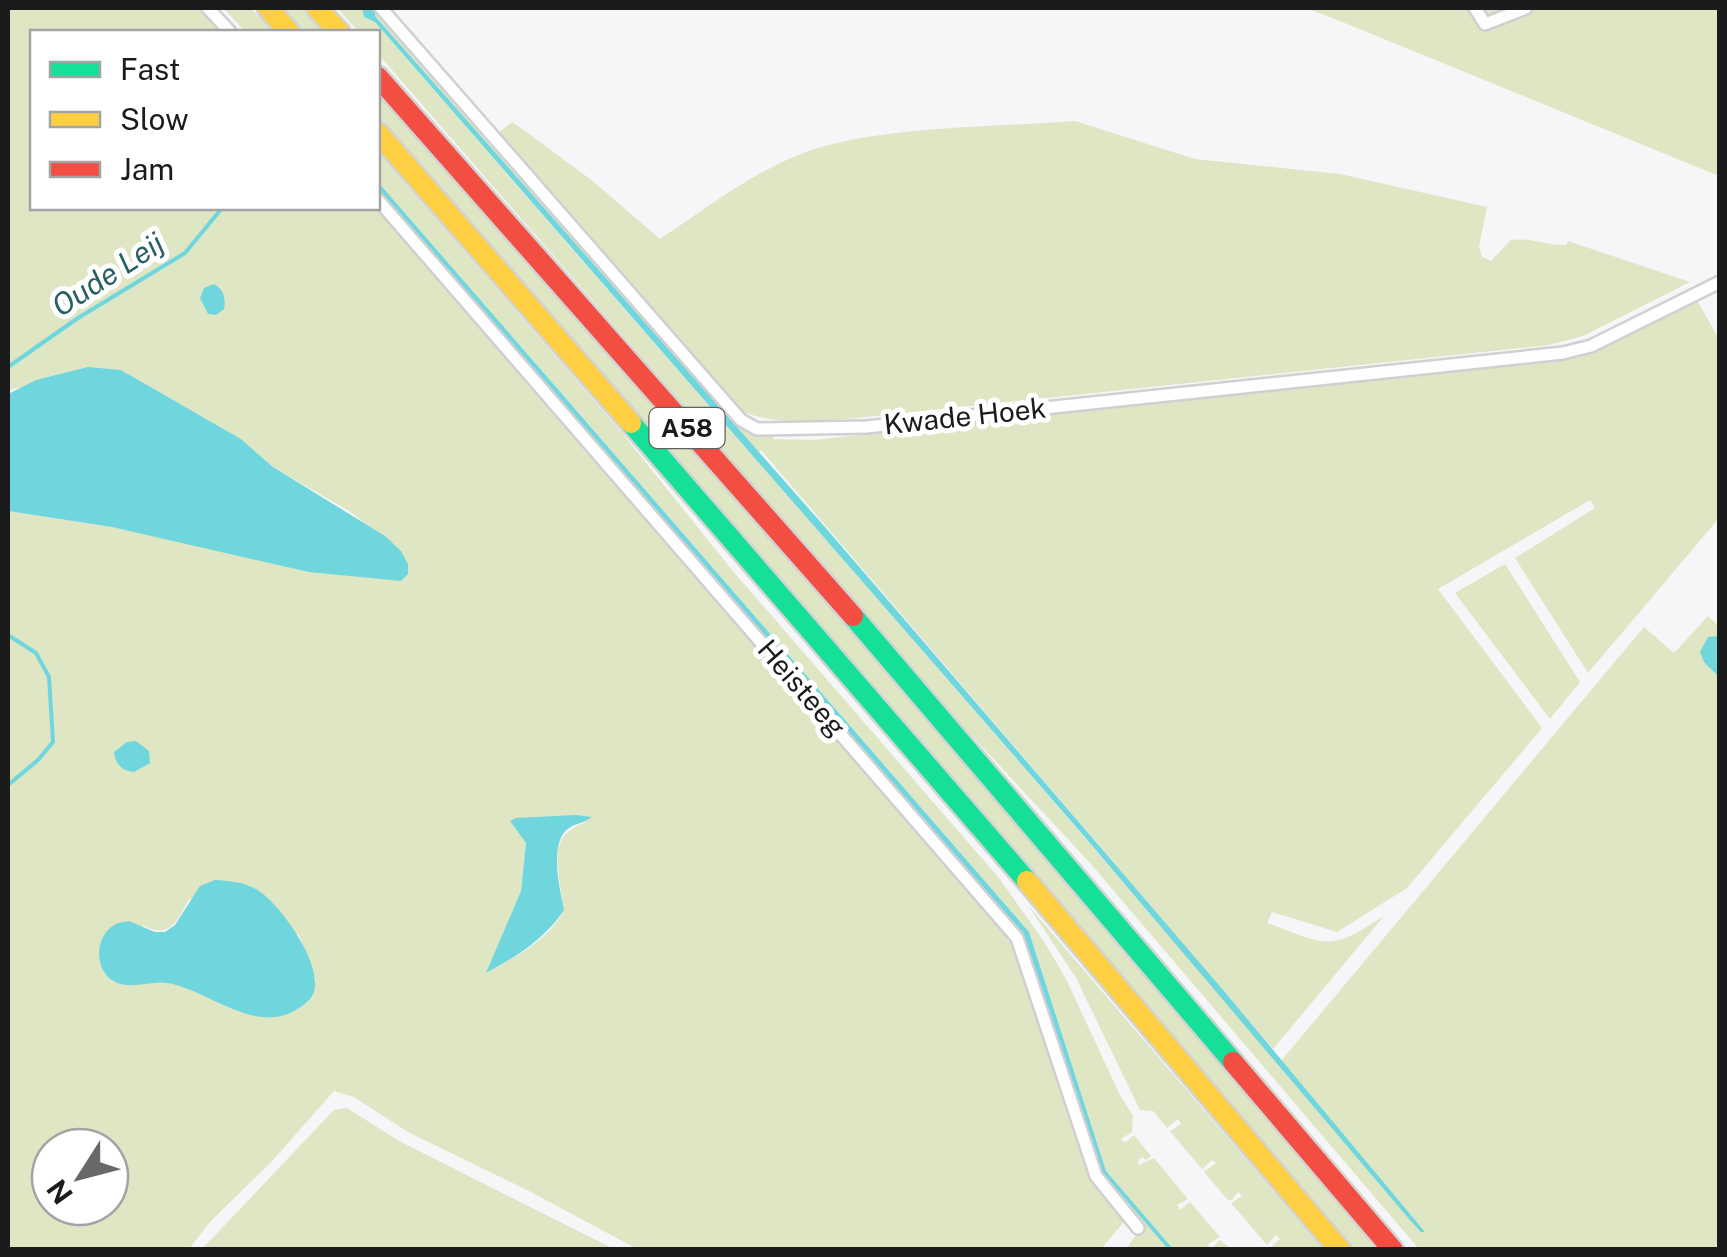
<svg xmlns="http://www.w3.org/2000/svg" width="1727" height="1257" font-family="'Public Sans',sans-serif">
<style>
.green{fill:#dfe6c3;fill-rule:evenodd}
.water{fill:#70d6de}
.lines{fill:none;stroke-linecap:round;stroke-linejoin:round}
.stream{stroke:#70d6de;stroke-width:4}
.street-casing{stroke:#cfd0d1;stroke-width:16}
.fast-casing{stroke:#d2d3d3;stroke-width:25}
.slow-casing{stroke:#d2d3d3;stroke-width:25}
.jam-casing{stroke:#d2d3d3;stroke-width:25}
.street{stroke:#fefefe;stroke-width:11}
.fast{stroke:#16e098;stroke-width:20}
.slow{stroke:#ffcf43;stroke-width:20}
.jam{stroke:#f24e42;stroke-width:20}
.labels{text-anchor:middle;stroke-width:10;stroke-linejoin:round;paint-order:stroke}
.shield{fill:#fff;stroke:#5f5f5f;stroke-width:2.5}
.shield-label{font-size:25px;font-weight:bold;fill:#1a1b1b}
.street-label{font-size:28px;fill:#1a1b1b;stroke:#fff}
.water-label{font-size:30px;font-style:italic;fill:#286065;stroke:#fff}
</style>
<rect width="100%" height="100%" fill="#f5f6f7"/>
<path class="green" d="M 8,8 L 203,8 L 225,32 L 32,32 L 32,208 L 378,208 L 1015,942 L 1094,1182 L 1124,1222 L 1101,1249 L 637,1249 L 531,1192 L 408,1132 L 354,1097 L 334,1091 L 273,1160 L 209,1223 L 189,1249 L 8,1249 L 8,511 L 112,527 L 401,580 L 401,551 L 349,511 L 273,467 L 241,439 L 121,370 L 12,389 L 8,394 ZM 511,821 L 586,822 C 549,835 557,860 561,893 C 561,902 565,907 561,915 C 547,941 512,959 487,972 L 521,891 L 526,843 ZM 189,899 L 299,935 L 316,981 L 299,1008 C 248,1037 213,987 165,982 C 145,980 131,987 111,981 L 143,925 C 169,941 178,920 189,899 ZM 50,1147 L 110,1147 L 110,1207 L 50,1207 Z
M 223,8 L 251,8 L 273,32 L 246,32 Z
M 281,8 L 307,8 L 329,32 L 303,32 Z
M 337,8 L 362,8 L 368,19 L 375,22 C 720,421 1071,815 1409,1219 L 1281,1061 L 1644,627 L 1674,653 L 1708,616 L 1720,627 L 1719,1249 L 1419,1249 L 1090,863 L 961,724 L 378,54 L 378,32 L 359,32 Z
M 376,8 L 754,434 L 774,436 L 773,439 L 814,440 L 1562,359 L 1695,297 L 1719,339 L 1719,518 L 1588,673 L 1515,558 L 1595,508 L 1590,500 L 1438,589 L 1542,728 L 1407,888 L 1337,932 L 1272,912 L 1267,923 C 1328,945 1327,953 1384,916 L 1273,1049 L 761,450 L 757,453 L 375,16 Z
M 1305,8 L 1719,8 L 1719,176 L 1330,17 Z
M 378,87 L 972,770 L 1382,1249 L 1354,1249 L 962,791 L 378,118 Z
M 1075,121 L 1195,159 L 1340,174 L 1487,207 L 1479,246 L 1482,257 L 1491,261 L 1511,240 C 1531,237 1547,246 1566,245 L 1568,241 L 1690,282 L 1583,336 L 1549,345 L 857,418 C 817,421 781,426 743,412 L 498,133 L 512,122 L 521,128 L 594,182 L 660,239 C 707,208 754,171 806,152 C 879,126 996,127 1075,121 Z
M 378,152 L 618,428 L 732,570 L 999,878 L 1045,943 L 1066,979 L 1119,1093 L 1133,1116 L 1132,1132 L 1121,1139 L 1125,1143 L 1134,1135 L 1151,1156 L 1146,1160 L 1142,1157 L 1138,1161 L 1139,1165 L 1154,1158 L 1188,1199 L 1177,1205 L 1180,1210 L 1190,1202 L 1220,1237 L 1208,1244 L 1211,1249 L 1220,1240 L 1231,1249 L 1126,1249 L 1138,1232 L 1102,1180 L 1026,949 L 378,191 L 1023,933 L 1102,1172 L 1151,1225 L 1106,1171 L 1029,932 L 378,182 Z
M 1505,564 L 1580,682 L 1550,719 L 1455,593 Z
M 1028,905 L 1323,1249 L 1272,1249 L 1270,1248 L 1280,1239 L 1276,1235 L 1267,1245 L 1231,1203 L 1242,1196 L 1238,1192 L 1232,1200 L 1228,1200 L 1204,1172 L 1216,1163 L 1212,1160 L 1202,1169 L 1170,1131 L 1181,1124 L 1178,1119 L 1167,1128 L 1153,1111 L 1140,1110 L 1076,978 Z
M 347,1108 L 399,1141 L 614,1249 L 202,1249 L 334,1110 Z"/>
<path class="water" d="M 362,8 L 375,10 L 375,16 L 825,527 L 1224,991 L 1425,1232 L 1421,1232 L 1409,1219 L 1083,835 L 375,22 L 364,17 Z
M 378,182 L 1029,932 L 1106,1171 L 1173,1249 L 1168,1249 L 1102,1172 L 1023,933 L 378,191 Z
M 214,284 C 224,290 226,298 224,309 L 216,315 L 208,314 L 200,298 L 204,288 Z
M 88,367 L 121,370 L 241,439 L 273,467 L 385,536 L 401,551 L 408,564 L 408,574 L 401,581 L 309,572 L 112,527 L 8,511 L 8,394 L 36,380 Z
M 1719,636 L 1720,637 L 1719,677 L 1704,662 L 1700,652 L 1708,637 Z
M 136,741 L 149,751 L 150,763 L 134,772 C 121,770 116,765 114,752 L 127,742 Z
M 576,815 L 592,817 C 584,823 577,823 569,828 C 548,842 560,890 564,910 C 545,939 516,957 486,973 L 521,891 L 526,843 L 510,821 L 516,818 Z
M 215,880 C 231,881 245,882 259,891 C 281,905 333,976 309,1000 C 263,1044 215,992 168,983 C 150,980 133,990 115,982 C 94,972 94,937 114,925 C 119,922 124,922 129,921 L 155,932 L 165,932 L 175,925 L 200,886 Z"/>
<g class="lines">
<path class="stream" d="M 8,367 L 78,318 L 185,253 L 222,208
M 8,635 L 36,653 L 49,677 L 53,742 L 38,760 L 8,785"/>
<defs>
<path id="street" d="M 208,8 L 230,32
M 381,8 L 741,420 L 757,429 L 866,427 L 1563,353 L 1591,346 L 1720,282
M 1475,8 L 1485,24 L 1526,8
M 378,200 L 1017,938 L 1096,1176 L 1138,1228"/>
<path id="fast" d="M 631,423 L 1027,881
M 853,616 L 1233,1062"/>
<path id="slow" d="M 268,8 L 289,32
M 317,8 L 339,32
M 378,133 L 631,423
M 1027,881 L 1340,1250"/>
<path id="jam" d="M 378,77 L 853,616
M 1233,1062 L 1393,1250"/>
</defs>
<use href="#street" class="street-casing"/>
<use href="#fast" class="fast-casing"/>
<use href="#slow" class="slow-casing"/>
<use href="#jam" class="jam-casing"/>
<use href="#street" class="street"/>
<use href="#fast" class="fast"/>
<use href="#slow" class="slow"/>
<use href="#jam" class="jam"/>
</g>
<g class="labels">
<rect class="shield" x="649.5" y="408" width="75" height="40" rx="8"/>
<g class="shield-label">
<text x="687" y="437">A58</text>
</g>
<g class="street-label">
<text transform="translate(965 416) rotate(-6)" y="10">Kwade Hoek</text>
<text transform="translate(802 688) rotate(49)" y="10">Heisteeg</text>
</g>
<g class="water-label">
<text transform="translate(108 275) rotate(-33)" y="10">Oude Leij</text>
</g>
</g>
<rect width="1727" height="1257" fill="none" stroke="#1a1b1b" stroke-width="20"/>
<rect x="30" y="30" width="350" height="180" fill="#ffffff" stroke="#a3a4a4" stroke-width="2.5"/>
<rect x="50" y="62" width="50" height="15" fill="#16e098" stroke="#a3a4a4" stroke-width="2.5"/>
<text x="120" y="80" font-size="30" fill="#1a1b1b">Fast</text>
<rect x="50" y="112" width="50" height="15" fill="#ffcf43" stroke="#a3a4a4" stroke-width="2.5"/>
<text x="120" y="130" font-size="30" fill="#1a1b1b">Slow</text>
<rect x="50" y="162" width="50" height="15" fill="#f24e42" stroke="#a3a4a4" stroke-width="2.5"/>
<text x="120" y="180" font-size="30" fill="#1a1b1b">Jam</text>
<g transform="translate(80 1177) rotate(234)"><circle r="48" fill="#ffffff" stroke="#a3a4a4" stroke-width="2.5"/>
<path d="M0-8L18 38L0 25L-18 38Z" fill="#676868"/>
<text y="-15" font-size="28" font-weight="bold" text-anchor="middle" fill="#1a1b1b">N</text>
</g>
</svg>
